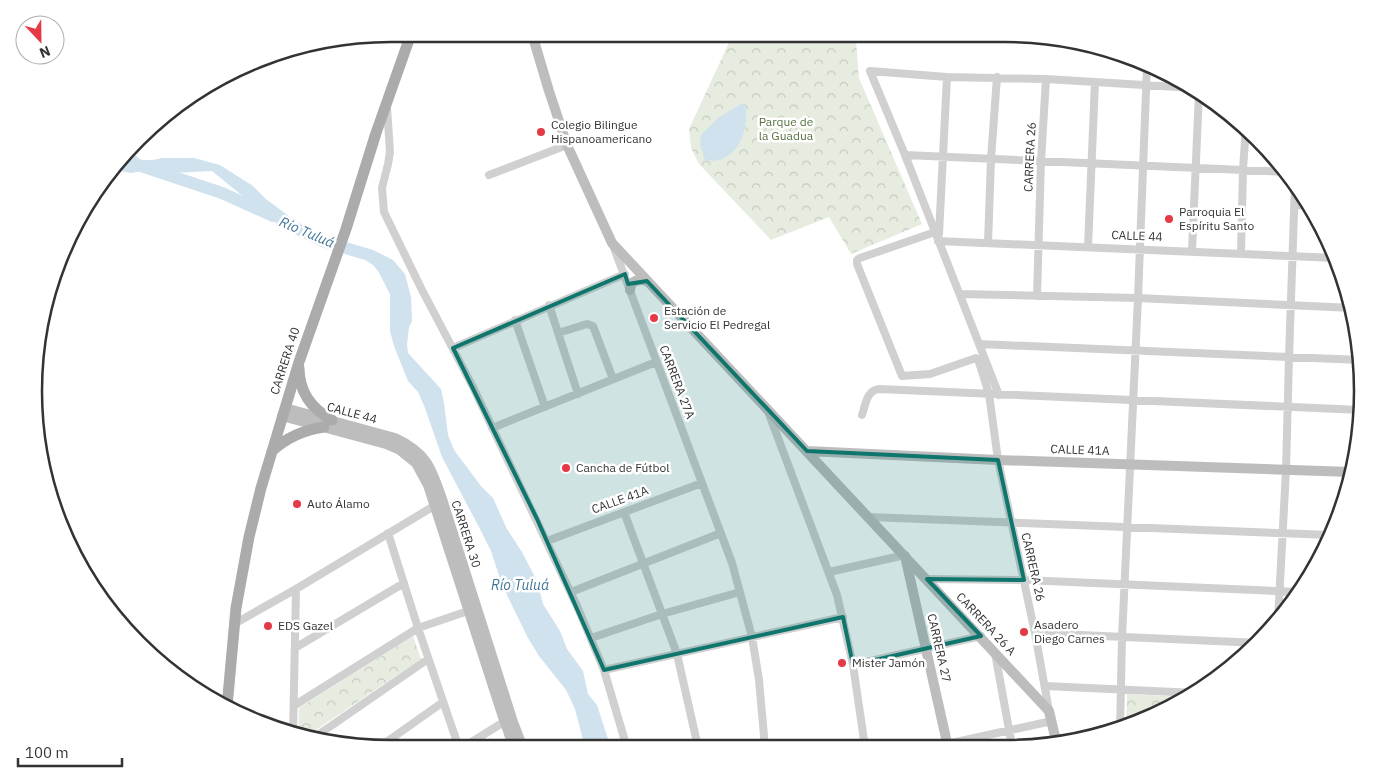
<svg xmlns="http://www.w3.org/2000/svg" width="1397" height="783" font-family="'IBM Plex Sans',sans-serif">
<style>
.forest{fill:url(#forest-crowns)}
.water{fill:#cfe2ee}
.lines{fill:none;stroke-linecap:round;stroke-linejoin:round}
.river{stroke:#cfe2ee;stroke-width:12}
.street{stroke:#d0d0d0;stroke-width:8}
.secondary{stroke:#bdbdbd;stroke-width:10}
.primary{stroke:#ababab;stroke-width:11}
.marked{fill:#0f766e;fill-opacity:0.2;stroke:#0f766e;stroke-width:4;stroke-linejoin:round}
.poi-dot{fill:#e63946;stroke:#fff;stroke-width:2}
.labels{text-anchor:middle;stroke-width:5;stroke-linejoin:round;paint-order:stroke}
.park-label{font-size:12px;fill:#56703f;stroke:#fff}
.poi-label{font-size:12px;fill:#333;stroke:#fff;text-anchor:start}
.street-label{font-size:12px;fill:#333;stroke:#fff}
.water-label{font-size:14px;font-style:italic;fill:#3f7597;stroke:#fff}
.rim{fill:none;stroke:#333;stroke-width:2.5}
</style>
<defs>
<pattern id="forest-crowns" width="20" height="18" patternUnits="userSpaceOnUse" patternTransform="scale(1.25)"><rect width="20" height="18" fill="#e6ecdf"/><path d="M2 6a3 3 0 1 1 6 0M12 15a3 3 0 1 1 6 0" fill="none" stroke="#c6cbc0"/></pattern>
</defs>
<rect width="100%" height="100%" fill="#fff"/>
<path class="forest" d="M 733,34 L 861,34 L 856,41 L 859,78 L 922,224 L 851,254 L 829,217 L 771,240 L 699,164 L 691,148 L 689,129 Z
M 413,636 L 421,659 L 304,738 L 298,737 L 299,708 Z
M 1127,694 L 1188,697 L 1126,728 Z"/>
<path class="water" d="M 741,104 L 745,105 C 751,130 735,167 705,160 L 700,144 L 701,135 L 718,118 Z
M 162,158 L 194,158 L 220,165 L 253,186 L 266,199 L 290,217 L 313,232 L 373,250 L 393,260 L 405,274 L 411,297 L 412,321 L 409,327 L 407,345 L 408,353 L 441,389 L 444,403 L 448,435 L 454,450 L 481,486 L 493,498 L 507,529 L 522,552 L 537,581 L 543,604 L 560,631 L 567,649 L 583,671 L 588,694 L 597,705 L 611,748 L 585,748 L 575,709 L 566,690 L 539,656 L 528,638 L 502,585 L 491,551 L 481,531 L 442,457 L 425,408 L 418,392 L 408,381 L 394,346 L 390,331 L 390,294 L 378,271 L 373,265 L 365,260 L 321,247 L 282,228 L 212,171 L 152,174 L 142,171 L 131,173 L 115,170 L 125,160 L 153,160 Z"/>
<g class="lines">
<path class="river" d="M 127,157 L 138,165 L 222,193 L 273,216"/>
<path class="street" d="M 387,107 L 390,152 L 388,164 L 382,188 L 384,212 L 422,290 L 473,387 L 577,606 L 604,670 L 627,748
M 905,155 L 1288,172
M 489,175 L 567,145
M 1295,205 L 1309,206
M 938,231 L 860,258 L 857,260 L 857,264 L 902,376 L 930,374 L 976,358 L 978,359 L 989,394 L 998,460 L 1035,633 L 1049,711
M 939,234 L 947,77
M 938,241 L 1336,258
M 988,243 L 991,159 L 997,77
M 1088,247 L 1095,82
M 614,248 L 732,563 L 752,637 L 759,680 L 765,747
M 1192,251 L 1199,92
M 1241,253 L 1243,169 L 1246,127
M 960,294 L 1138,298 L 1353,308
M 1037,296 L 1041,161 L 1046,79
M 549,305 L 578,394
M 515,320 L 545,407
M 558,333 L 587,324 L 593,326 L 613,379
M 979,344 L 1361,360
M 453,348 L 625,274
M 999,395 L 905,155 L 870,71 L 947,77 L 1046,79 L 1193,88
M 769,414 L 837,595 L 853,665 L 865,747
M 862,415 C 866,404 866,391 879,389 L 1361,410
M 492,428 L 656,362
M 624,512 L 677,654 L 698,747
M 868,517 L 1331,535
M 388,533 L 418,628 L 459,748
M 547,541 L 702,483
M 829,572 L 905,555
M 927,579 L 1024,580 L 1298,592
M 571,592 L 721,533
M 1278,620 L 1286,470 L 1289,357 L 1295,184
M 234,624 L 296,589 L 434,506
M 1035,633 L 1260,643
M 591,638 L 662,614 L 740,592
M 295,648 L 404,583
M 995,653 L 1012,746
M 853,665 L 981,636
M 604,670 L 843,617
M 1045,686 L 1196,693
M 295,705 L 418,628 L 468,611
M 1120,730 L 1122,638 L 1138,298 L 1147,66
M 293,735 L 296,589
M 312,739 L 428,659
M 1056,740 L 1081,739
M 933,747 L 1052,721
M 378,748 L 443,702
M 462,748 L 507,720"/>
<path class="secondary" d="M 532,34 L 549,91 L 567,145 L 612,243 L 1049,711 L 1057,745
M 630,290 L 631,284 C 636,279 641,279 647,281
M 285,408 L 395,438 C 428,453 432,470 443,502 L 513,722 L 523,748
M 282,416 L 386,444 L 400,450 L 416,463 L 428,485 L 502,714 L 514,748
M 807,451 L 998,460 L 1352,472
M 905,556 L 948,747"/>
<path class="primary" d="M 299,368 C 299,393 312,409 332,420
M 272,451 C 287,437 304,430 324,427
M 227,707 L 236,608 L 249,537 L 261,488 L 299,362 L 346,229 L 376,133 L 411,34"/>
</g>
<path class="marked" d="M 625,274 L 628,284 L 647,281 L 807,451 L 998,460 L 1024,580 L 927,579 L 981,636 L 853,665 L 843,617 L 604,670 L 537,519 L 453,348 Z"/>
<g class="poi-dot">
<circle cx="541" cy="132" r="5"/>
<circle cx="1169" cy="219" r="5"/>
<circle cx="654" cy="318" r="5"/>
<circle cx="566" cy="468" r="5"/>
<circle cx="297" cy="504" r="5"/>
<circle cx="268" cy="626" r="5"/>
<circle cx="1024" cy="632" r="5"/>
<circle cx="842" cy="663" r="5"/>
</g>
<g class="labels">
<g class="park-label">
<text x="786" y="126">Parque de<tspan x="786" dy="14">la Guadua</tspan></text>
</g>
<g class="poi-label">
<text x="551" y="129">Colegio Bilingue<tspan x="551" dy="14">Hispanoamericano</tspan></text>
<text x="1179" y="216">Parroquia El<tspan x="1179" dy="14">Espíritu Santo</tspan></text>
<text x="664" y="315">Estación de<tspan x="664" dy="14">Servicio El Pedregal</tspan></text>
<text x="576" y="472">Cancha de Fútbol</text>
<text x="307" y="508">Auto Álamo</text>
<text x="1034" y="629">Asadero<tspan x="1034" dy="14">Diego Carnes</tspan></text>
<text x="278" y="630">EDS Gazel</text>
<text x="852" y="667">Mister Jamón</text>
</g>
<g class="street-label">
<text transform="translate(1030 157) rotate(-87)" y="4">CARRERA 26</text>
<text transform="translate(1137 236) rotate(2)" y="4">CALLE 44</text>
<text transform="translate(285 361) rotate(-72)" y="4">CARRERA 40</text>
<text transform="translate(677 382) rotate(69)" y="4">CARRERA 27A</text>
<text transform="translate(352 413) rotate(15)" y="4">CALLE 44</text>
<text transform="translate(1080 450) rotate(2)" y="4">CALLE 41A</text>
<text transform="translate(620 500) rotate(-20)" y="4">CALLE 41A</text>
<text transform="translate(466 534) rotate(72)" y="4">CARRERA 30</text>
<text transform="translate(1033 567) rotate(77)" y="4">CARRERA 26</text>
<text transform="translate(986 624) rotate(47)" y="4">CARRERA 26 A</text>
<text transform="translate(939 648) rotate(77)" y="4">CARRERA 27</text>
</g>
<g class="water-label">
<text transform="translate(307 232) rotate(23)" y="5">Río Tuluá</text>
<text x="520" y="590">Río Tuluá</text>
</g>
</g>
<path d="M0 0H1397V783H0ZM391 42H1005A349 349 0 0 1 1354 391V391A349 349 0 0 1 1005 740H391A349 349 0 0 1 42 391V391A349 349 0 0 1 391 42Z" fill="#fff" fill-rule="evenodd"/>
<path class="rim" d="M391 42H1005A349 349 0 0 1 1354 391V391A349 349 0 0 1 1005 740H391A349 349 0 0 1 42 391V391A349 349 0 0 1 391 42Z"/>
<g transform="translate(40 40) rotate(158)"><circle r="24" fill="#ffffff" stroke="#adadad"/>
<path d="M0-4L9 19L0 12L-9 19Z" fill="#e63946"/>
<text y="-8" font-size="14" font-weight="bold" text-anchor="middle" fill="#333333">N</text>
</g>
<path d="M18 758v8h104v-8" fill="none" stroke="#333333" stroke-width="2.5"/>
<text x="25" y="758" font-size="15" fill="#333333" stroke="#ffffff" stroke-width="4" paint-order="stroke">100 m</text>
</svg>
